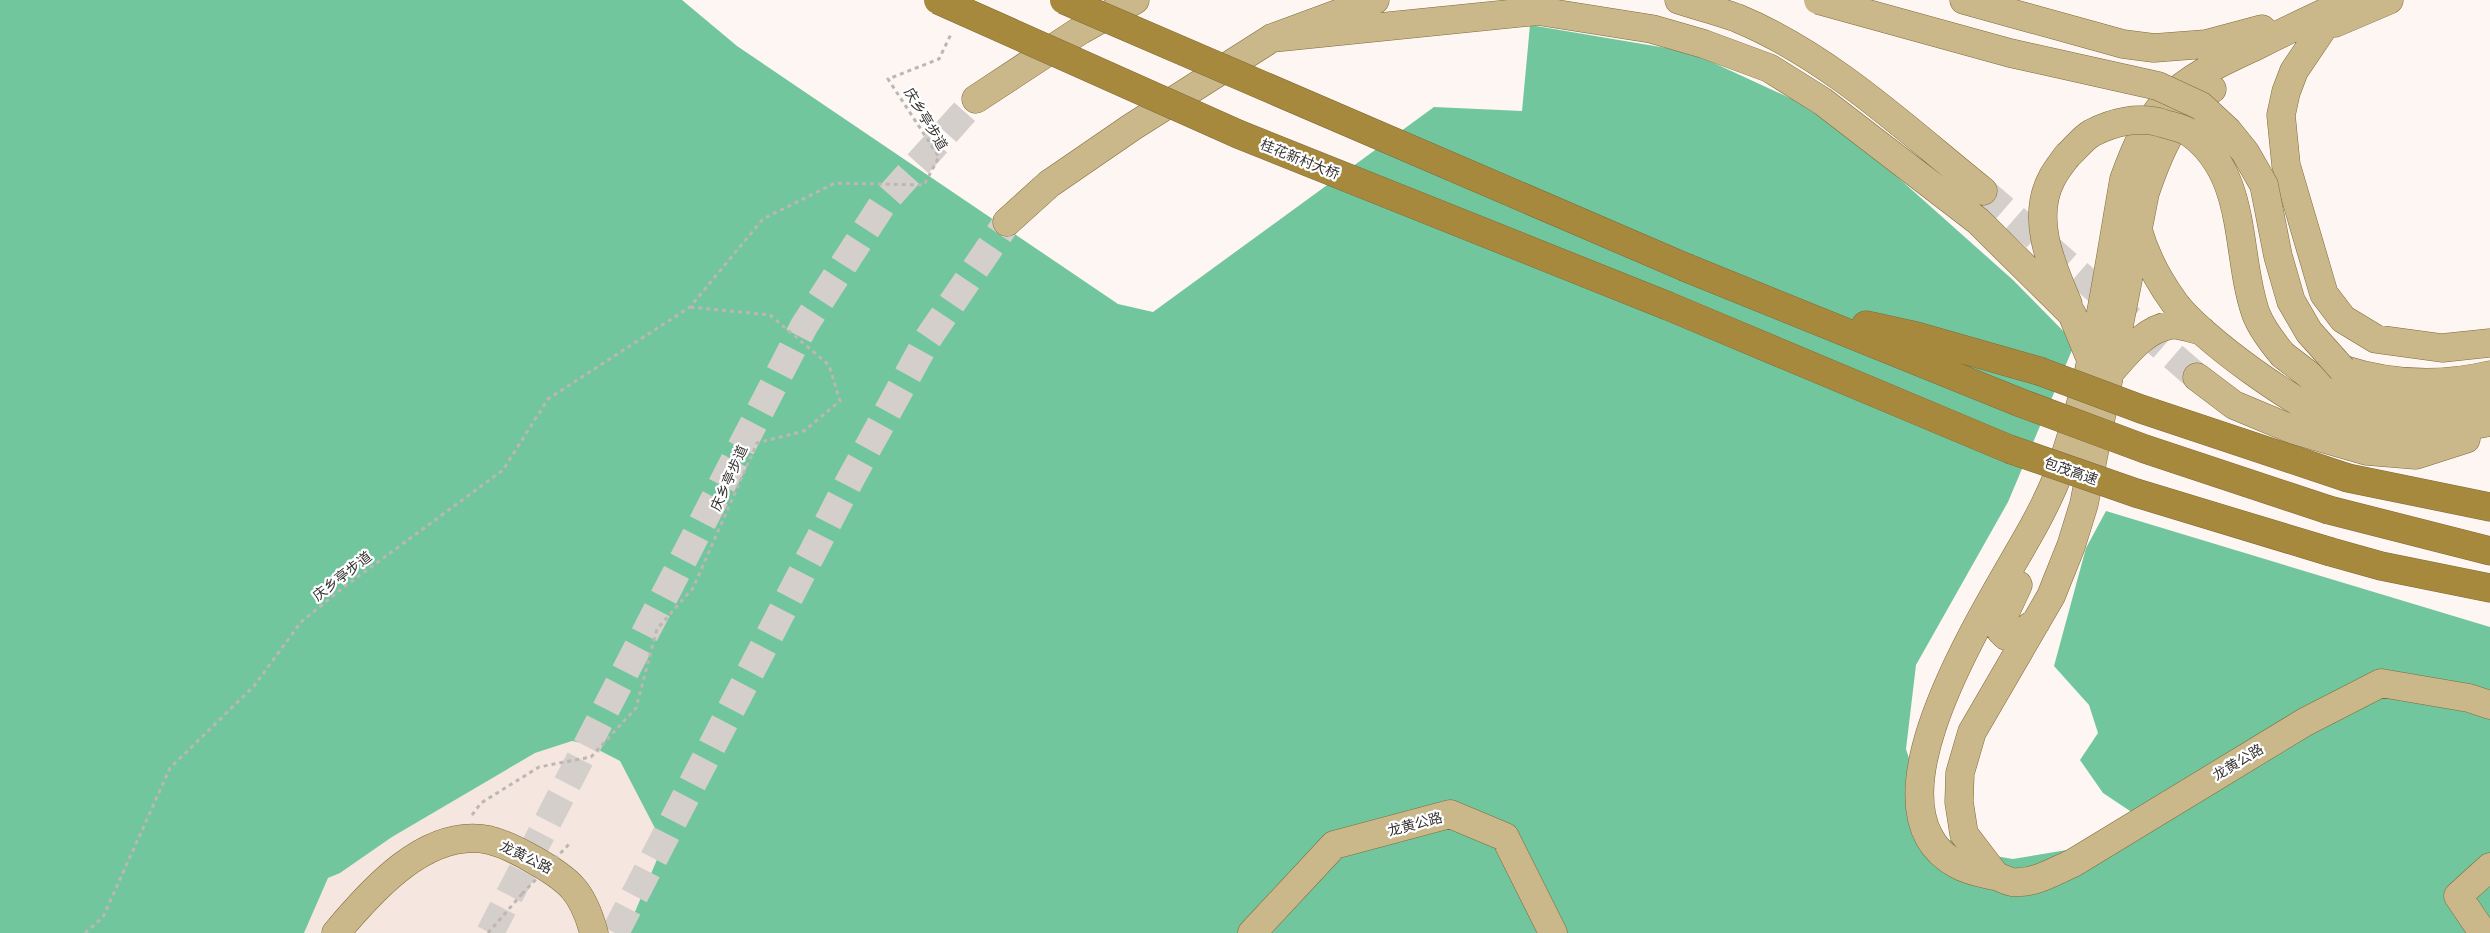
<svg xmlns="http://www.w3.org/2000/svg" width="2490" height="933" font-family="Rubik,'Noto Sans SC',sans-serif">
<style>
.built{fill:#f5e7e0}
.forest{fill:#72c69e}
.lines{fill:none;stroke-linecap:round;stroke-linejoin:round}
.major-tunnel{stroke:#d5cfcc;stroke-width:28;stroke-dasharray:28 14;stroke-linecap:butt}
.major-casing{stroke:#7f6b38;stroke-width:29}
.highway-casing{stroke:#7f6b38;stroke-width:29}
.path{stroke:#bcb6b4;stroke-width:3;stroke-dasharray:4 4;stroke-linecap:butt}
.major{stroke:#cab88a;stroke-width:28}
.highway{stroke:#a6893c;stroke-width:28}
.major-bridge-casing{stroke:#7f6b38;stroke-width:29;stroke-linecap:butt}
.highway-bridge-casing{stroke:#7f6b38;stroke-width:29;stroke-linecap:butt}
.path-bridge{stroke:#bcb6b4;stroke-width:3;stroke-dasharray:4 4;stroke-linecap:butt}
.major-bridge{stroke:#cab88a;stroke-width:28}
.highway-bridge{stroke:#a6893c;stroke-width:28}
.labels{text-anchor:middle;stroke-width:4.5;stroke-linejoin:round;paint-order:stroke}
.street-label{font-size:14px;fill:#363332;stroke:#fff}
</style>
<rect width="100%" height="100%" fill="#fdf6f3"/>
<path class="built" d="M 572,741 L 587,744 L 620,761 L 659,836 L 661,850 L 626,933 L 304,933 L 328,878 L 340,873 L 392,837 L 535,753 Z"/>
<path class="forest" d="M 0,0 L 682,0 L 737,46 L 1118,304 L 1153,312 L 1434,107 L 1522,111 L 1530,25 L 1690,52 L 1829,116 L 2013,280 L 2075,343 L 2008,502 L 1916,665 L 1906,749 L 1932,829 L 1944,838 L 1995,856 L 2013,859 L 2085,847 L 2130,823 L 2130,811 L 2103,793 L 2080,760 L 2098,733 L 2089,705 L 2054,666 L 2086,548 L 2106,511 L 2490,627 L 2490,933 L 626,933 L 661,850 L 659,836 L 620,761 L 587,744 L 572,741 L 535,753 L 392,837 L 340,873 L 328,878 L 304,933 L 0,933 Z"/>
<g class="lines">
<path class="major-tunnel" d="M 1983,191 L 2197,377
M 490,933 L 804,326 L 884,202 L 976,99
M 615,933 L 849,482 L 927,340 L 1007,222"/>
<defs>
<path id="major" d="M 1679,0 C 1698,6 1718,11 1737,18 C 1829,56 1906,129 1983,191
M 1964,0 L 2123,44 L 2154,48 L 2206,44 L 2262,29
M 2353,0 C 2320,14 2288,30 2256,46 C 2224,61 2189,76 2165,102 C 2145,124 2134,152 2124,179 C 2108,269 2096,363 2067,450 C 2060,473 2049,497 2038,518 C 2002,588 1849,807 1958,865 C 1971,872 1982,873 1995,876 C 2001,877 2006,881 2012,882 C 2034,884 2053,872 2073,863 L 2305,722 L 2381,683 L 2469,698 L 2490,705
M 2335,23 L 2389,0
M 2323,28 L 2294,71 L 2286,92 L 2281,115 L 2286,165 L 2324,294 L 2343,319 L 2376,339 L 2442,348 L 2490,343
M 1272,38 L 1538,11 L 1652,29 L 1704,44 L 1769,68 L 1822,101 L 1978,221 L 2072,314 L 2091,360
M 976,99 L 1081,30 L 1135,0
M 2067,156 C 2062,163 2056,170 2052,178 C 2030,219 2052,266 2068,304
M 1007,222 L 1049,184 L 1132,127 L 1272,38 L 1375,0
M 2137,227 C 2144,252 2158,280 2174,302 C 2198,336 2302,412 2343,422 C 2371,430 2405,432 2434,431 C 2452,430 2472,425 2490,422
M 2283,355 L 2330,391 L 2360,401 L 2391,408 L 2434,410 L 2490,402
M 2342,369 C 2391,385 2439,387 2490,375
M 2111,371 C 2127,353 2145,329 2171,325 C 2179,324 2193,329 2202,331
M 2197,377 L 2234,405 L 2294,430 L 2367,451 L 2416,455 L 2466,439
M 2018,585 L 2005,613 L 2001,631 L 2006,636 L 2014,638 L 2036,622
M 1996,876 L 1964,834 L 1959,802 L 1960,773 L 1972,732 L 2051,596 L 2071,546 L 2084,504 L 2145,193 C 2159,152 2174,114 2212,89
M 336,933 C 371,891 427,827 489,840 C 505,844 519,851 534,860 C 570,880 583,892 594,933
M 1252,933 L 1334,845 L 1450,814 L 1505,837 L 1553,933
M 2483,933 L 2458,896 L 2490,867"/>
<path id="highway" d="M 1687,268 L 2021,403
M 1668,306 L 2009,449
M 1866,325 L 1916,336 L 2039,371
M 2348,478 L 2490,507
M 2329,510 L 2490,551
M 2331,552 L 2381,566 L 2490,588"/>
</defs>
<use href="#major" class="major-casing"/>
<use href="#highway" class="highway-casing"/>
<path class="path" d="M 472,815 L 481,803 L 539,767 L 591,757 L 636,708 L 657,629 L 693,588 L 757,443 L 804,431 L 840,401 L 829,365 L 770,315 L 690,307
M 85,933 L 103,917 L 170,768 L 254,686 L 301,622 L 344,587 L 503,470 L 548,399 L 690,307 L 763,219 L 835,183 L 924,185 L 939,157 L 888,79 L 939,59 L 952,32
M 488,933 L 522,894"/>
<use href="#major" class="major"/>
<use href="#highway" class="highway"/>
<defs>
<path id="major-bridge" d="M 1818,0 L 2010,53 L 2158,86 L 2201,106 L 2228,131 L 2245,152 L 2264,185 L 2278,256 L 2291,301 L 2309,332 L 2342,369
M 2067,156 C 2075,149 2083,138 2092,133 C 2113,122 2139,116 2162,123 C 2170,126 2183,128 2190,133 C 2249,175 2235,255 2256,314 C 2262,329 2272,342 2283,355"/>
<path id="highway-bridge" d="M 938,0 L 1238,134 L 1668,306
M 1064,0 L 1687,268
M 2039,371 L 2141,409 L 2348,478
M 2021,403 L 2145,449 L 2329,510
M 2009,449 L 2136,493 L 2331,552"/>
</defs>
<use href="#major-bridge" class="major-bridge-casing"/>
<use href="#highway-bridge" class="highway-bridge-casing"/>
<path class="path-bridge" d="M 522,894 L 571,842"/>
<use href="#major-bridge" class="major-bridge"/>
<use href="#highway-bridge" class="highway-bridge"/>
</g>
<g class="labels">
<g class="street-label">
<text transform="translate(926 119) rotate(59)" y="5">庆乡亭步道</text>
<text transform="translate(1300 159) rotate(22)" y="5">桂花新村大桥</text>
<text transform="translate(2071 471) rotate(19)" y="5">包茂高速</text>
<text transform="translate(729 478) rotate(-66)" y="5">庆乡亭步道</text>
<text transform="translate(342 576) rotate(-38)" y="5">庆乡亭步道</text>
<text transform="translate(2238 762) rotate(-31)" y="5">龙黄公路</text>
<text transform="translate(1415 824) rotate(-15)" y="5">龙黄公路</text>
<text transform="translate(526 857) rotate(26)" y="5">龙黄公路</text>
</g>
</g>
</svg>
